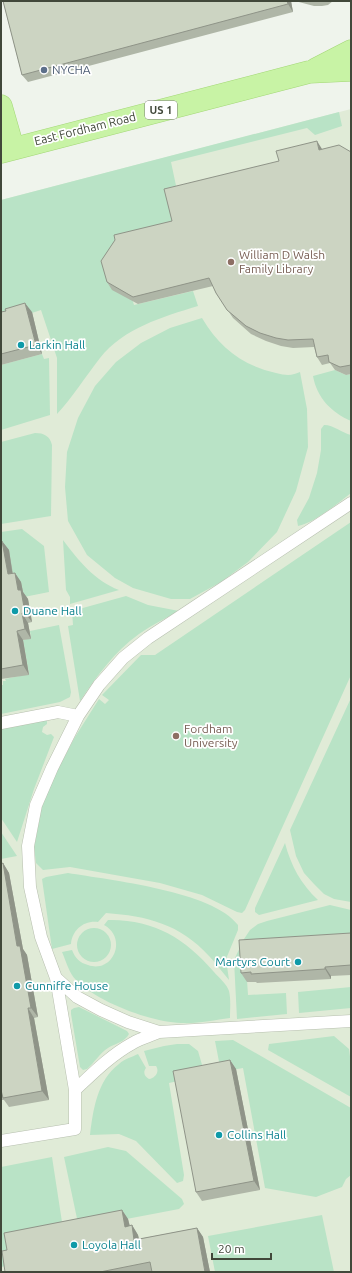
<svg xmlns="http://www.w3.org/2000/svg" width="352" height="1273" font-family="Ubuntu,sans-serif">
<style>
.education{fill:#e0ebd7}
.green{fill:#b9e3c6}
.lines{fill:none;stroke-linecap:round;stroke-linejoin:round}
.service-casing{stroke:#b7bfaf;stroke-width:13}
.primary-casing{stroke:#a3d776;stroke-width:23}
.service{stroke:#fff;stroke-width:12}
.primary{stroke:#c8f3a5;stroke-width:22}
.wall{fill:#afb6a7}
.shaded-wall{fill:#8f9488}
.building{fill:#ccd4c2;stroke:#8f9488}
.service-dot{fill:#5c6f8a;stroke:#fff;stroke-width:1.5}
.education-dot{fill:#8d6e63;stroke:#fff;stroke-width:1.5}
.culture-dot{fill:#0f9aa8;stroke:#fff;stroke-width:1.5}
.labels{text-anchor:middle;stroke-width:3.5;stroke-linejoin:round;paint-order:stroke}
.shield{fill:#fff;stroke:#7a7f75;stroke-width:1}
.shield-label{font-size:11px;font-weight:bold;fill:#41483a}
.service-label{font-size:12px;fill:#4e5e75;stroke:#fff;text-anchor:start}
.street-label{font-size:12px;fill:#41483a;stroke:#fff}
.education-label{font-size:12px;fill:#785e54;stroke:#fff;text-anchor:start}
.culture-label{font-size:12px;fill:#0d838f;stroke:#fff;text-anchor:start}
</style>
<rect width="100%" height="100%" fill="#eff4ec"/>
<path class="education" d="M 351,109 L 351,1272 L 1,1272 L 1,200 Z"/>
<path class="green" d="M 339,112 L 342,126 L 315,135 L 307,128 L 171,162 L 178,195 L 178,229 L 131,295 L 134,305 L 193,291 L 198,306 C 162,317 124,328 100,358 C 85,377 73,397 57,414 L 57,358 L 41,310 L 1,323 L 1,200 Z
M 202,318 C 219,347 243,366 276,373 C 280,374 285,375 288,375 C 292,375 297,373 300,372 L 307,409 L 308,447 L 296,491 L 277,532 L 248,562 L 221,582 L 190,599 L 171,599 L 133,588 L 115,578 L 87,555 L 68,521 L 65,487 L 67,452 L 78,418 L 95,386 L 116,362 L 141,343 L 170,328 Z
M 42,354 L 44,359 L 49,358 L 50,415 L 1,430 L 1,365 Z
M 335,370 L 346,375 L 351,374 L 351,421 C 331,412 317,398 313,376 Z
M 324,425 C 334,425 342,433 351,435 L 351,493 C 338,503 314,523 298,526 L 297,520 L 309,498 L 317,473 L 321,450 L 321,429 Z
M 35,433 C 44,433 50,436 52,445 L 51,516 L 1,524 L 1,442 Z
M 351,522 L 351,675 L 245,910 L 242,913 L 237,912 L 202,895 L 160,883 L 70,867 L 43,870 L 36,863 L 34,848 L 42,806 L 56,773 L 75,737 L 99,699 L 105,704 L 109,700 L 102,695 L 141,655 L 155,655 Z
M 22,529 L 44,546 L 49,592 L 24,597 L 14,584 L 1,551 L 1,532 Z
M 63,540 C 78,560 95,581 119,590 L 70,604 L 70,597 L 66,590 Z
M 126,596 L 148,605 L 179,611 C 166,618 152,625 139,634 C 115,651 96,677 80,701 L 68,626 L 73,625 L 72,611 Z
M 59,625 L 71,692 L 70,697 L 60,702 L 1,714 L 1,685 L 3,685 L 3,681 L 6,681 L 5,679 L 29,674 L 23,640 L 31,638 L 30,631 Z
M 351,698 L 351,902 L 334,899 L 324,894 L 314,884 L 304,873 L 296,856 L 290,830 Z
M 47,719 L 47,724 L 43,727 L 42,732 L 47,735 L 51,734 L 54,737 L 34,789 L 17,842 L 1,818 L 1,728 Z
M 1,832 L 17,856 L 1,859 Z
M 285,843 C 291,866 301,884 318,900 L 259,915 L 255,912 L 255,908 Z
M 68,873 C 109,880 213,891 238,925 L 238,930 L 226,959 L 229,980 C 222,972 216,963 209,956 C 180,924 147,916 106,913 L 98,922 C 84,920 72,930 71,944 L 52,949 L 42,879 L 46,877 Z
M 330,905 L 351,910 L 351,941 L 245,950 L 248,995 L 286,993 L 287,1014 L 237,1019 L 234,960 L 244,939 L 250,930 L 258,924 L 267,921 Z
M 108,920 C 153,919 185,938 214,972 C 218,977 227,984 229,991 C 231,999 230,1010 230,1018 C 214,1020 197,1024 181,1023 C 151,1022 97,1002 76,980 C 69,973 66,961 62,952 L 72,950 C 75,958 80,963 88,965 C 113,974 128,938 104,925 Z
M77 945a17 17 0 1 1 34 0a17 17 0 1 1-34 0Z
M 351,987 L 351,1008 L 299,1013 L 298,992 Z
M 79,1007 L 127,1031 L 129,1034 C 125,1042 114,1044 108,1048 C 100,1053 94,1063 87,1069 L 83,1070 L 80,1067 L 71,1014 L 71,1010 L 74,1008 Z
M 334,1036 L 349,1049 L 351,1064 L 351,1097 L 268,1050 L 269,1044 Z
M 233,1040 L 351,1108 L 351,1175 L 346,1179 L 342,1187 L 316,1197 L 265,1188 L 243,1068 L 221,1072 L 215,1041 Z
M 177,1044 L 189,1044 L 198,1051 L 205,1075 L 169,1083 L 184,1175 L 183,1181 L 177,1183 L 136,1141 L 119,1134 L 90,1135 C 93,1111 97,1080 119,1064 C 124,1059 132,1057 138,1054 L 146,1068 C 143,1072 144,1076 149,1079 C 155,1078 160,1072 156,1066 L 149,1066 L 144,1051 L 164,1046 Z
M 108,1147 L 126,1151 L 182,1199 L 184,1204 L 179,1209 L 79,1228 L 64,1157 Z
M 52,1157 L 62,1222 L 10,1257 L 6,1266 L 1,1267 L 1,1167 Z
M 322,1215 L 334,1272 L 215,1272 L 208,1236 Z"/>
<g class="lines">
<defs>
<path id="service" d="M 351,503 L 148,638 L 123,658 L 99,685 L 78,716 L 52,768 L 36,805 L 28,846 L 30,887 L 41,937 L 56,978 L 77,997 L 101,1010 L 128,1022 L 159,1032 L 351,1021
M 1,723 L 58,712 L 78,716
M 75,1090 C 93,1073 111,1055 133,1043 C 141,1038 151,1036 159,1032
M 1,1141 L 75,1129 L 75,1090 L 56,978"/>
<path id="primary" d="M 316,69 L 351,51
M 1,106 L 13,148
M 1,152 L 309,72 L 351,70"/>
</defs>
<use href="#service" class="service-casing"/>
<use href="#primary" class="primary-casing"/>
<use href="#service" class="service"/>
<use href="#primary" class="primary"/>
</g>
<path class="wall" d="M 3,1 L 291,1 L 293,12 L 28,82 L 22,75 Z
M 295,1 L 333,1 L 328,5 L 322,6 L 314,6 Z
M 322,149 L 351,152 L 351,374 L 346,375 L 335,370 L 330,363 L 322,365 L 317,357 L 314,347 L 293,348 L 281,346 L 266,341 L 251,334 L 233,318 L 216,293 L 213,286 L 138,304 L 112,290 L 107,282 L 172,221 L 279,161 Z
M 1,312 L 32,312 L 42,354 L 1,365 Z
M 1,541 L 2,541 L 9,550 L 13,574 L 15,573 L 21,582 L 23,592 L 28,599 L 32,622 L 28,623 L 31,639 L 23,640 L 29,675 L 1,679 Z
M 3,863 L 9,873 L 23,949 L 27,955 L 38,1017 L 34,1018 L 49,1100 L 9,1107 L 4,1100 L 1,1100 L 1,864 Z
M 351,933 L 351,975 L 331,976 L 331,979 L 257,983 L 256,982 L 247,982 L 241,973 Z
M 230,1060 L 236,1069 L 260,1190 L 202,1201 L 196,1192 Z
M 122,1210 L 128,1219 L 130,1226 L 132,1225 L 138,1235 L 139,1239 L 197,1228 L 203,1237 L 210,1272 L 5,1272 L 7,1250 Z"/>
<path class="shaded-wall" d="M 287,1 L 291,1 L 293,12 L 288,4 Z
M 317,141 L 322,149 L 319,150 Z
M 25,303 L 32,312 L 42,354 L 36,345 Z
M 2,541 L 9,550 L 14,584 L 8,574 Z
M 15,573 L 21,582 L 23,592 L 28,599 L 32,622 L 25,613 L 18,590 Z
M 22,613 L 28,623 L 31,639 L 25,629 Z
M 17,631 L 23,640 L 29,675 L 23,665 Z
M 3,863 L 9,873 L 23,949 L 27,955 L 38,1017 L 31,1008 L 17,946 Z
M 325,967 L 331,976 L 331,979 L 325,969 Z
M 28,1008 L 34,1018 L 49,1100 L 42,1091 Z
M 230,1060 L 236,1069 L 260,1190 L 254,1181 Z
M 122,1210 L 128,1219 L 132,1236 L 125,1227 Z
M 132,1225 L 138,1235 L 141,1249 L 134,1240 Z
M 197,1228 L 203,1237 L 210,1272 L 205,1272 Z"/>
<path class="building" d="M 3,1 L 287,1 L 288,4 L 22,75 Z
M 317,141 L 319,150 L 339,145 L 351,152 L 351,365 L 340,367 L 329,362 L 328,355 L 317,357 L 313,339 L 288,340 L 276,338 L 260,333 L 246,326 L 227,310 L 216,293 L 209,278 L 133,297 L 107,282 L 101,261 L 115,240 L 114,235 L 172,221 L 164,189 L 279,161 L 276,151 Z
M 25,303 L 36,345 L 1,354 L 1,312 L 6,311 L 5,309 Z
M 1,541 L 2,541 L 8,574 L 15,573 L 18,590 L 21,590 L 25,613 L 22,613 L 25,629 L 17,631 L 23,665 L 1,669 Z
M 3,863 L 17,946 L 20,946 L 31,1008 L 28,1008 L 42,1091 L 3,1098 L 1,1090 L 1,864 Z
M 351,933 L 351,965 L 325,967 L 325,969 L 251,974 L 251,972 L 241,973 L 239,940 Z
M 230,1060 L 254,1181 L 196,1192 L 173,1071 Z
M 122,1210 L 125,1227 L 132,1225 L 134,1240 L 197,1228 L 205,1272 L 152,1272 L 150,1262 L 100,1272 L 5,1272 L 2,1251 L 7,1250 L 4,1233 Z"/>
<circle class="service-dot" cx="44" cy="70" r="4"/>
<g class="education-dot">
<circle cx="231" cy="262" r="4"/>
<circle cx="176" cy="736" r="4"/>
</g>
<g class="culture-dot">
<circle cx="21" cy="345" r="4"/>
<circle cx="15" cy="611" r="4"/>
<circle cx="298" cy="962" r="4"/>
<circle cx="17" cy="986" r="4"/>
<circle cx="219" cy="1135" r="4"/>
<circle cx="74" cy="1245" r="4"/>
</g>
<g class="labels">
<rect class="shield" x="145" y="101" width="32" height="18" rx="3"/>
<g class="shield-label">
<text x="161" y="114">US 1</text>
</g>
<g class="service-label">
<text x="52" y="74">NYCHA</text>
</g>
<g class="street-label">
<text transform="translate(85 129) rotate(-14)" y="4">East Fordham Road</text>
</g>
<g class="education-label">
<text x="239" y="259">William D Walsh<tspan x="239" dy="14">Family Library</tspan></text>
<text x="184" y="733">Fordham<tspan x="184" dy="14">University</tspan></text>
</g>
<g class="culture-label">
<text x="29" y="349">Larkin Hall</text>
<text x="23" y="615">Duane Hall</text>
<text x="290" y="966" text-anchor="end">Martyrs Court</text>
<text x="25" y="990">Cunniffe House</text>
<text x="227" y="1139">Collins Hall</text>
<text x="82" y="1249">Loyola Hall</text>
</g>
</g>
<rect width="352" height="1273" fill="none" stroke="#41483a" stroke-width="4"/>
<path d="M212 1253v6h59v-6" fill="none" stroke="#41483a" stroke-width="2"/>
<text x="218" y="1253" font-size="12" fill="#41483a" stroke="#ffffff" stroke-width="3" paint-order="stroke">20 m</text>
</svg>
